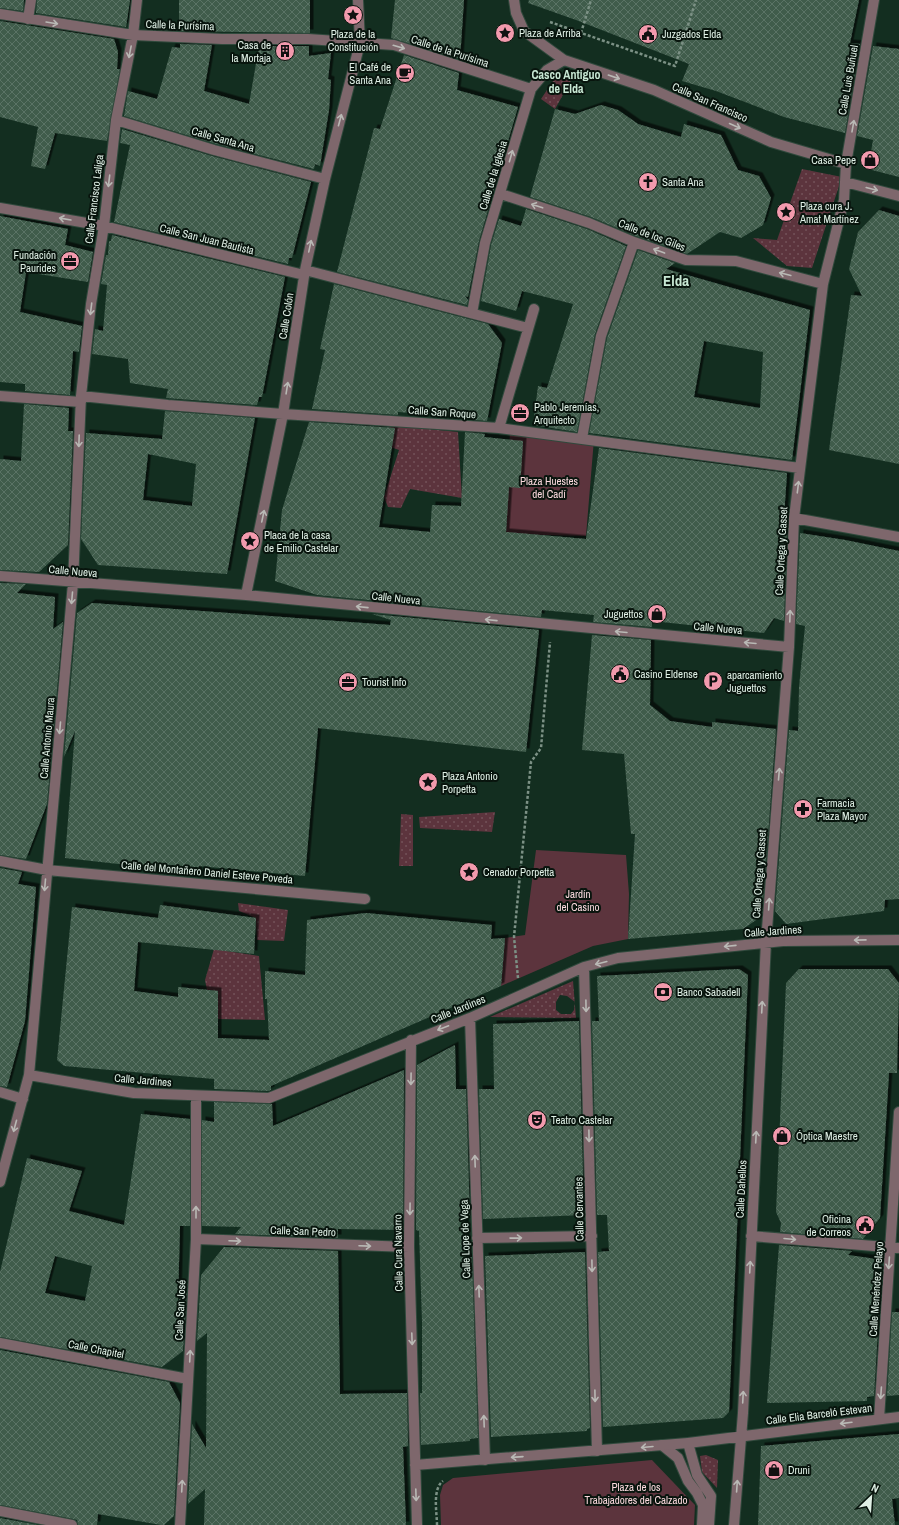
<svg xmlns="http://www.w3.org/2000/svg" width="899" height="1525" font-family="'Archivo Narrow',sans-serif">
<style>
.grass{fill:url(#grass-dots);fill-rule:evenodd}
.park{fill:#5c343d}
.building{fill:url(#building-cross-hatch);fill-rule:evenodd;filter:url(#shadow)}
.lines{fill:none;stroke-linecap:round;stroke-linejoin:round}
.lane-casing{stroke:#30493c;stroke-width:12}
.street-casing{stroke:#30493c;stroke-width:12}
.path{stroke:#7c9185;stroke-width:2.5;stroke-dasharray:3 2;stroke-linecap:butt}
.lane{stroke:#7e676c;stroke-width:10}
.street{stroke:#7e676c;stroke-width:10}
.oneway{stroke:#b9b9b5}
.labels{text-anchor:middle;stroke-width:4;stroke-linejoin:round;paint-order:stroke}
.street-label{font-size:11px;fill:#e0f0e6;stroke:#08140d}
.poi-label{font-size:11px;fill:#e0f0e6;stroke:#08140d;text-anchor:start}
.park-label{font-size:11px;fill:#fbd9de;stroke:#08140d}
.neighbourhood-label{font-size:12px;font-weight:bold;fill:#c8e8d4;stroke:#08140d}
.district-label{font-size:15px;font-weight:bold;fill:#c8e8d4;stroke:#08140d}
</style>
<defs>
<pattern id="grass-dots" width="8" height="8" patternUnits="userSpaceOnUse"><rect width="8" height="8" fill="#5c343d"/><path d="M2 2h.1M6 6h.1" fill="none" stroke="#735259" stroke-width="1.8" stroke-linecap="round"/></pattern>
<pattern id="building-cross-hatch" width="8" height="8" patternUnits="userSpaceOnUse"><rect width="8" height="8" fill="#3f5b4b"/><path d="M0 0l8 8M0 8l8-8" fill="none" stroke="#5a7365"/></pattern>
<filter id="shadow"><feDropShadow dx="3.5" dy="-3.5" stdDeviation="0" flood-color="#0009"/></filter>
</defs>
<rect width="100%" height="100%" fill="#132e20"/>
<path class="grass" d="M 557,75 L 573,77 L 555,109 L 541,99 Z
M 802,169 L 842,177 L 812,268 L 787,266 L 753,238 L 777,240 Z
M 390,425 L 458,432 L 462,498 L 410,489 L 401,508 L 388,507 L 384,497 L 399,450 L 382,444 Z
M 495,812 L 492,832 L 420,828 L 419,817 Z
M 401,814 L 413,815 L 413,866 L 399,866 Z
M 238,903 L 288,910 L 284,941 L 257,940 L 256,918 L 239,911 Z
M 214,949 L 259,956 L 265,1020 L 218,1019 L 218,991 L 207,990 L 205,980 Z
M 573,981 L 576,1018 L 490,1017 ZM 560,995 L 567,996 L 575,1002 L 574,1010 L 571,1014 L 561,1014 L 556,1010 L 556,1002 Z
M 706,1455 L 718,1460 L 717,1488 L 702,1472 L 700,1456 Z"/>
<path class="park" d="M 510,429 L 594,439 L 586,536 L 506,534 Z
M 536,850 L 626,855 L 629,894 L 628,939 L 593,946 L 501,986 L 505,938 L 525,935 Z
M 652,1460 L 695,1505 L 694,1525 L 441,1525 L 440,1495 L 443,1485 L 453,1478 Z"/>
<path class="building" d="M 0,0 L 24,0 L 23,11 L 0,8 Z
M 37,0 L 130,0 L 126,27 L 36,13 Z
M 179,0 L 310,0 L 310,33 L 179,31 Z
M 395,0 L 464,0 L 460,59 L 391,38 Z
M 529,0 L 859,0 L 850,43 L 860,44 L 845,133 L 784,117 L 716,91 L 682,81 L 689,64 L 576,20 L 528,3 Z
M 0,21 L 114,39 L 118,52 L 117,69 L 120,69 L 107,141 L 55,133 L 45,169 L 31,166 L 38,127 L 0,117 Z
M 180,44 L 212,45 L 204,91 L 249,104 L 259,46 L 309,46 L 309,56 L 331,53 L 328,79 L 331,80 L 329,110 L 320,166 L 315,164 L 314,169 L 216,144 L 124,116 L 128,91 L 157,99 L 172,47 L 180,48 Z
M 873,46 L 899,49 L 899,177 L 868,169 L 873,140 L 857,136 Z
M 404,55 L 459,73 L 457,90 L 518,107 L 479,241 L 468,297 L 465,296 L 468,300 L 467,305 L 337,272 L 374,128 L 380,129 Z
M 601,105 L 618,110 L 638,124 L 681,137 L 684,124 L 721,135 L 738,170 L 759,176 L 771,198 L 763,225 L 741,238 L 720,232 L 687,254 L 636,236 L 591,217 L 530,197 L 555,109 L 575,114 Z
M 122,129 L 212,156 L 311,182 L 292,258 L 289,258 L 288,264 L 114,222 L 130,145 L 120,143 Z
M 526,209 L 587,229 L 626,246 L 595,334 L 577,432 L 533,425 L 538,386 L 547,388 L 573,304 L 522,291 L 516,311 L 481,301 L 491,245 L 499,219 L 521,226 Z
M 879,210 L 899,216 L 899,464 L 829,450 L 851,295 L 862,296 L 849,269 L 858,232 Z
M 0,216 L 68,229 L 65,245 L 93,252 L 88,282 L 26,272 L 20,312 L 82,326 L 79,352 L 73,351 L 70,395 L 25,391 L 25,384 L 0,382 Z
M 112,235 L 285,277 L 262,397 L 259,397 L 257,405 L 166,398 L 168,389 L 130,383 L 128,359 L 92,354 L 95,329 L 103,331 L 107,285 L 101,284 L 106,255 L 108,255 L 109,241 L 111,241 Z
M 638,250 L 675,263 L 666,269 L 810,310 L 792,460 L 589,433 L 607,338 ZM 704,341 L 763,352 L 760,408 L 694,397 Z
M 334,284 L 488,324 L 502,343 L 487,421 L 465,419 L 465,417 L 398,412 L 398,415 L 312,409 L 325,350 L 320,349 Z
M 24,404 L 69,408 L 68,431 L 73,431 L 68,545 L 39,572 L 0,570 L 0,459 L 21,461 Z
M 165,411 L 255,418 L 227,574 L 98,565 L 81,539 L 86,433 L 162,439 ZM 148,454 L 196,464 L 192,506 L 143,500 Z
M 309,422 L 395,428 L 379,527 L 430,532 L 432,505 L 461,506 L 465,432 L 485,434 L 484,437 L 523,441 L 520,488 L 509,487 L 506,532 L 586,539 L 599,448 L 787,473 L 783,531 L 787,531 L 784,621 L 774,618 L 764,633 L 652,621 L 652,627 L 593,622 L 594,615 L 542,610 L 541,617 L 317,595 L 275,581 L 282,510 Z
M 800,533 L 845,540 L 899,551 L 899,899 L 885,900 L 884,911 L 786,924 L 775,911 L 789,730 L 798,731 L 799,687 L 805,626 L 796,624 Z
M 0,583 L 26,584 L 17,593 L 55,597 L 53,629 L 63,622 L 47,804 L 26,859 L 0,855 Z
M 92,603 L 390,625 L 391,620 L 372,614 L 539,630 L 526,752 L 318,728 L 305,876 L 199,866 L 198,873 L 65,858 L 75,731 L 64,757 L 77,613 Z
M 592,635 L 651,640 L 650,705 L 670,721 L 712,727 L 712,722 L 776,729 L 762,916 L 743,929 L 628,939 L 635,834 L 631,834 L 624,754 L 582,750 Z
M 0,868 L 22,872 L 18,884 L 36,887 L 25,1021 L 7,1087 L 0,1086 Z
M 160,905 L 256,918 L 254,954 L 138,942 L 134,991 L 178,997 L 178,987 L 218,991 L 218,1038 L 269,1040 L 267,999 L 265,999 L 265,971 L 305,975 L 307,920 L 366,913 L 492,925 L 491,939 L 505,938 L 501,986 L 271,1086 L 271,1090 L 268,1091 L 214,1089 L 214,1079 L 64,1066 L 57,1060 L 72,907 L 158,918 Z
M 739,969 L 748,975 L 729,1412 L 723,1418 L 603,1427 L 598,1252 L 609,1251 L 607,1215 L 597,1215 L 592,1021 L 599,1021 L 597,976 Z
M 799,969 L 888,969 L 899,983 L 897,1073 L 889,1073 L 880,1218 L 863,1239 L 780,1232 L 781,1223 L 776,1212 L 786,983 Z
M 579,1021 L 584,1215 L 483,1219 L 479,1089 L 494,1089 L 493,1024 Z
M 455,1045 L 456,1089 L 466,1089 L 470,1219 L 465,1219 L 466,1257 L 472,1257 L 478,1438 L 470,1439 L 470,1441 L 421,1445 L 420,1393 L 422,1393 L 422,1322 L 419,1231 L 416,1230 L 417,1065 Z
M 404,1070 L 403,1230 L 338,1229 L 338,1238 L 235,1234 L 241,1227 L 202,1226 L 202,1120 L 214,1122 L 214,1102 L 272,1104 L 273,1126 Z
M 141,1114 L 190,1119 L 190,1226 L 180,1226 L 178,1301 L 187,1291 L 183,1351 L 162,1367 L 0,1337 L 0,1272 L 27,1158 L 82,1171 L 69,1211 L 124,1225 ZM 55,1256 L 92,1266 L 85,1301 L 45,1293 Z
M 779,1245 L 852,1251 L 848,1255 L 876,1259 L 873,1312 L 879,1312 L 874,1396 L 867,1397 L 867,1401 L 767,1403 Z
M 224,1247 L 338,1251 L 340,1394 L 407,1393 L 408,1446 L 403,1447 L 406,1525 L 204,1525 L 205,1489 L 188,1504 L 192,1424 L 206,1448 L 207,1333 L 197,1341 L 201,1275 Z
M 585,1252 L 590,1428 L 587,1429 L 587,1431 L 491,1437 L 485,1256 Z
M 892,1312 L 899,1312 L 899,1395 L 887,1396 Z
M 0,1350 L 169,1382 L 180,1403 L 174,1516 L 164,1525 L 161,1525 L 98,1514 L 97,1525 L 78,1525 L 77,1520 L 73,1519 L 0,1505 Z
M 899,1434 L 899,1498 L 892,1499 L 895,1525 L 758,1525 L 761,1446 Z
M 0,1518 L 38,1525 L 0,1525 Z"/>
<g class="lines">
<defs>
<path id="lane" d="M 688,1443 L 697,1475 L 711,1496 L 709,1525
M 662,1445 L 678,1458 L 688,1481 L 697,1493 L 703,1505 L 702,1525"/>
<path id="street" d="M 514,0 L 516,13 L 524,31 L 564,60 L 654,90 L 771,142 L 846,164
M 0,14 L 133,35 L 222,39 L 308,39 L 394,45 L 531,89
M 28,19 L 31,0
M 116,120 L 214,150 L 325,179
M 845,182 L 899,196
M 501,194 L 589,223 L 634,242 L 686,260 L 736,261 L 823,284
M 0,208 L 104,226 L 304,275
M 305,270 L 528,328
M 472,313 L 485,243 L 531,89 L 547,70 L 564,60
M 0,396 L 81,402
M 81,396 L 168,405 L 283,414 L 499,428 L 800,468
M 499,428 L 534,309
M 582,438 L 601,336 L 634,242
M 794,518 L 899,537
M 0,576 L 246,595 L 789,647
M 246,595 L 283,414 L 305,270 L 325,179 L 360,43 L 358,0
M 0,861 L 47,870 L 365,899
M 584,967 L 597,1451
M 470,1018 L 485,1460
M 411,1040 L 409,1247 L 417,1525
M 29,1075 L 134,1093 L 269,1098 L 470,1018 L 584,967 L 618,958 L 783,941 L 899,940
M 0,1092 L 23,1099
M 0,1182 L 29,1075 L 73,583 L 81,396 L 91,304 L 104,226 L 116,120 L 133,35 L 137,0
M 751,1236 L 899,1248
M 477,1238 L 592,1236
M 196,1239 L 409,1247
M 0,1343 L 188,1379
M 879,1419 L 899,1112
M 415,1465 L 688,1443 L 899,1417
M 0,1511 L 72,1525
M 180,1525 L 196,1239 L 196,1096
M 734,1525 L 743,1413 L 766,942 L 789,647 L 794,518 L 823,284 L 844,200 L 846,164 L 874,0"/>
</defs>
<use href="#lane" class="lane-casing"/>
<use href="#street" class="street-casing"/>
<path class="path" d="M 550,22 L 675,66 L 696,0
M 581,33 L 591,0
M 518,978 L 514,937 L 531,762 L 541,748 L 550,642
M 437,1525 C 437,1513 432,1489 443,1481"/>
<use href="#lane" class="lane"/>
<use href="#street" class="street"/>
</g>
<defs><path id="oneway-shaft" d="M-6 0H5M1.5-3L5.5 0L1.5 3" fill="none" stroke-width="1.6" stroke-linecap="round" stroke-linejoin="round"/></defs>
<g class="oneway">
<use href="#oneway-shaft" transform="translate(52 23) rotate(9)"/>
<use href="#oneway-shaft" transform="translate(399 47) rotate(16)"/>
<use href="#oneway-shaft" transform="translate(130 52) rotate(101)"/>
<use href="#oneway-shaft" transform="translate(614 77) rotate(19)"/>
<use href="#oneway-shaft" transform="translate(340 120) rotate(-75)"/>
<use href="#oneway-shaft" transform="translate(735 126) rotate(24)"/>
<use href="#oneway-shaft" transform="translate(853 126) rotate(-80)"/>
<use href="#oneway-shaft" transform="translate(511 156) rotate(-74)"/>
<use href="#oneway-shaft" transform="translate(109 181) rotate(97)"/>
<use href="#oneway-shaft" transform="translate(872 189) rotate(14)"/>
<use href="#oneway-shaft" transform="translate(537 206) rotate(-162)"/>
<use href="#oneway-shaft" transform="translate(65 219) rotate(-170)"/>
<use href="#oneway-shaft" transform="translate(310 246) rotate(-78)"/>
<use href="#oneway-shaft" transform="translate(659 251) rotate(-160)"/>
<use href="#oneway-shaft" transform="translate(785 274) rotate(-166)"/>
<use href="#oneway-shaft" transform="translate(91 309) rotate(97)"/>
<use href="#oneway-shaft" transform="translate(287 388) rotate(-81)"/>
<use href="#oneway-shaft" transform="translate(79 441) rotate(92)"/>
<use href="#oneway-shaft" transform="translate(798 487) rotate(-83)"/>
<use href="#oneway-shaft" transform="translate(263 516) rotate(-78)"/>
<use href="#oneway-shaft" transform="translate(72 598) rotate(95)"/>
<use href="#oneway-shaft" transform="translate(362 607) rotate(-174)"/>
<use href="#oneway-shaft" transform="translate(790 616) rotate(-88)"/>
<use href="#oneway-shaft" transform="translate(491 620) rotate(-174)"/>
<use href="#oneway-shaft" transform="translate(621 632) rotate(-175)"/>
<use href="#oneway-shaft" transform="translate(750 643) rotate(-175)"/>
<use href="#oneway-shaft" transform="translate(60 728) rotate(95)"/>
<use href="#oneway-shaft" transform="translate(779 774) rotate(-85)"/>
<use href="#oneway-shaft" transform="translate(45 885) rotate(95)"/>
<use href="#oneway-shaft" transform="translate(769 904) rotate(-86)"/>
<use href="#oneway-shaft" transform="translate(860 940) rotate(179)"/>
<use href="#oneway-shaft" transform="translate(730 946) rotate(174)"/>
<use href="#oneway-shaft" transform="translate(601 963) rotate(166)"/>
<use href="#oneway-shaft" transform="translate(586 1006) rotate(89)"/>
<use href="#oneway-shaft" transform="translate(762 1007) rotate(-87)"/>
<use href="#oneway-shaft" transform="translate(443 1028) rotate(159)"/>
<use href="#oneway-shaft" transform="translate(411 1079) rotate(91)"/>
<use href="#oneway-shaft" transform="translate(15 1126) rotate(105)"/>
<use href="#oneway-shaft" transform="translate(589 1136) rotate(89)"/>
<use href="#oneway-shaft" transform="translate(756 1137) rotate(-87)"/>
<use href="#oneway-shaft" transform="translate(475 1161) rotate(-92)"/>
<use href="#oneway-shaft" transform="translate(410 1209) rotate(91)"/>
<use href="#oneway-shaft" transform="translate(196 1212) rotate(-90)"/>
<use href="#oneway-shaft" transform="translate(516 1238) rotate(-1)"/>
<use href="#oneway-shaft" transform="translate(790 1239) rotate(5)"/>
<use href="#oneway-shaft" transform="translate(235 1241) rotate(2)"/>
<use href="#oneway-shaft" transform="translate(365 1246) rotate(2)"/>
<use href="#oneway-shaft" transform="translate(889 1263) rotate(94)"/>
<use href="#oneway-shaft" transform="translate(592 1266) rotate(89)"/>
<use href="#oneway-shaft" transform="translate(750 1267) rotate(-87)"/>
<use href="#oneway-shaft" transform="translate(479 1291) rotate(-92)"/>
<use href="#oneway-shaft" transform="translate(412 1339) rotate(88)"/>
<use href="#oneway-shaft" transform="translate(190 1356) rotate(-87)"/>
<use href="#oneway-shaft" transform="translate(881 1393) rotate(94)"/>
<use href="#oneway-shaft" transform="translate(595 1396) rotate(89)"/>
<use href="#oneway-shaft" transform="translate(743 1397) rotate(-87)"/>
<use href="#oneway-shaft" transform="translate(484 1421) rotate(-92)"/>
<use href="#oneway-shaft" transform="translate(846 1423) rotate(173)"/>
<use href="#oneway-shaft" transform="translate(647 1447) rotate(175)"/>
<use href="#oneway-shaft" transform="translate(517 1457) rotate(176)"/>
<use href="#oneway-shaft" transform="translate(182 1486) rotate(-87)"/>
<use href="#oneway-shaft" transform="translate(737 1486) rotate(-86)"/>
<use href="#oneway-shaft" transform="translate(416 1495) rotate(88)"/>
</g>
<defs>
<symbol id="sight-disc" viewBox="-11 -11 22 22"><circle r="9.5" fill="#f29aad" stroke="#08140d"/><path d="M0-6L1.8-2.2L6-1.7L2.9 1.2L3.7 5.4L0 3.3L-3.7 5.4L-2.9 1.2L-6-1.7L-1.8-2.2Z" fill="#111"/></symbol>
<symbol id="civic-disc" viewBox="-11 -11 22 22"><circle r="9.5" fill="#f29aad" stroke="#08140d"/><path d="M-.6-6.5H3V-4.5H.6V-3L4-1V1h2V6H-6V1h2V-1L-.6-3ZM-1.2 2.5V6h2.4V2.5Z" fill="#111"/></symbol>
<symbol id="building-disc" viewBox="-11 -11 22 22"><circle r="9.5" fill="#f29aad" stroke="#08140d"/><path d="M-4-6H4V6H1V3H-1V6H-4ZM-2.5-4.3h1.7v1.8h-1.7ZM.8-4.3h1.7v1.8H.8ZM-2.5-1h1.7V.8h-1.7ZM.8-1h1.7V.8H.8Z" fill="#111"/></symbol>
<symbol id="cafe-disc" viewBox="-11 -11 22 22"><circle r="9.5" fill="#f29aad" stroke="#08140d"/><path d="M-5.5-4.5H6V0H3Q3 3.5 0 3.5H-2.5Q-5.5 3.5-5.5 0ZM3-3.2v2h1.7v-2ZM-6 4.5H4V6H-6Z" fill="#111"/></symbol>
<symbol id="shop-disc" viewBox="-11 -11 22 22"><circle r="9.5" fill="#f29aad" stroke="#08140d"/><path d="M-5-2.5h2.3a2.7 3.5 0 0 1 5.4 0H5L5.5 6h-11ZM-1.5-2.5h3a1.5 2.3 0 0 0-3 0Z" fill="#111"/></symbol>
<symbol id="church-disc" viewBox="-11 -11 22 22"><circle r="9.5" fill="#f29aad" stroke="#08140d"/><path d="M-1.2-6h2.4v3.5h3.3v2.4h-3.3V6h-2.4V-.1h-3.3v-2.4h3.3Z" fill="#111"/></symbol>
<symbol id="office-disc" viewBox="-11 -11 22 22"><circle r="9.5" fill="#f29aad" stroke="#08140d"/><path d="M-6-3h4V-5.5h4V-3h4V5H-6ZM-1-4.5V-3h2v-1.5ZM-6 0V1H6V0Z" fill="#111"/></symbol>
<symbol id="parking-disc" viewBox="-11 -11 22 22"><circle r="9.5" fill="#f29aad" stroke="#08140d"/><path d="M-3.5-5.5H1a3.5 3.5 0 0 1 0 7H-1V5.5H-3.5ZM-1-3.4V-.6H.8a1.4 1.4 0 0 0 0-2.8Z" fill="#111"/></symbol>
<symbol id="pharmacy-disc" viewBox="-11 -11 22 22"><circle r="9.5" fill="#f29aad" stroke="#08140d"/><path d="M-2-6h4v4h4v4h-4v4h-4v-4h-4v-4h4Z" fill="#111"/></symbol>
<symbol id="bank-disc" viewBox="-11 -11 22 22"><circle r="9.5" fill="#f29aad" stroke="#08140d"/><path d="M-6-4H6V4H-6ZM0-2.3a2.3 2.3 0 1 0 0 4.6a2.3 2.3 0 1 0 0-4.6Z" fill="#111"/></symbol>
<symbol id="theatre-disc" viewBox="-11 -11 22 22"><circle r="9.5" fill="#f29aad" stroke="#08140d"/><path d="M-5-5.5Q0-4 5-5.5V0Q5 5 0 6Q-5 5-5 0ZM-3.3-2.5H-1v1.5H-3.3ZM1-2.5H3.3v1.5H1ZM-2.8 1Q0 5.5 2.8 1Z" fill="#111"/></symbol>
</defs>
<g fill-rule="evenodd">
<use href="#sight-disc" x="342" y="4" width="22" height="22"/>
<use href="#sight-disc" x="494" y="22" width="22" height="22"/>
<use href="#civic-disc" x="637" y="23" width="22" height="22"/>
<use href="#building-disc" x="274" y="40" width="22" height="22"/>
<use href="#cafe-disc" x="394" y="62" width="22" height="22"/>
<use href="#shop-disc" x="859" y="149" width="22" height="22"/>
<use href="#church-disc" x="637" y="171" width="22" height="22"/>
<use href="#sight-disc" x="775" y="201" width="22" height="22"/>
<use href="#office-disc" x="59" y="250" width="22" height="22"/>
<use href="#office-disc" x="509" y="402" width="22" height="22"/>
<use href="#sight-disc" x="239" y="530" width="22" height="22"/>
<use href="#shop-disc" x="646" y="603" width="22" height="22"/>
<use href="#civic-disc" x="609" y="663" width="22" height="22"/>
<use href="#parking-disc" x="702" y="670" width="22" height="22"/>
<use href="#office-disc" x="337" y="671" width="22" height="22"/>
<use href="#sight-disc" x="417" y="771" width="22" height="22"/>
<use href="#pharmacy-disc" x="792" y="798" width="22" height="22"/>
<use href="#sight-disc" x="458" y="861" width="22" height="22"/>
<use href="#bank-disc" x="652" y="981" width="22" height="22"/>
<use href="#theatre-disc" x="526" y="1109" width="22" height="22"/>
<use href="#shop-disc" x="771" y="1125" width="22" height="22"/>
<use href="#civic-disc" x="854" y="1214" width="22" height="22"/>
<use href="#shop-disc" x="763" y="1459" width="22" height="22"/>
</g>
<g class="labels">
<g class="street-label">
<text transform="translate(180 25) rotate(2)" y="4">Calle la Purísima</text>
<text transform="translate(450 51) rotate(18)" y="4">Calle de la Purísima</text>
<text transform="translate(848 80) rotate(-80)" y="4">Calle Luis Buñuel</text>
<text transform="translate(710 102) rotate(24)" y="4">Calle San Francisco</text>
<text transform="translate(223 139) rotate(16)" y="4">Calle Santa Ana</text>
<text transform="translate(493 175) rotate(-73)" y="4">Calle de la Iglesia</text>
<text transform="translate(94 199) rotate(-83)" y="4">Calle Francisco Laliga</text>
<text transform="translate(652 235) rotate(21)" y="4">Calle de los Giles</text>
<text transform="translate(207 239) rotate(14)" y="4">Calle San Juan Bautista</text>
<text transform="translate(286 316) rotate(-81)" y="4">Calle Colón</text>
<text transform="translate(442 412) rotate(4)" y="4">Calle San Roque</text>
<text transform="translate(781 551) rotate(-87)" y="4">Calle Ortega y Gasset</text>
<text transform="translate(73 571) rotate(5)" y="4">Calle Nueva</text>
<text transform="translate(396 598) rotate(6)" y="4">Calle Nueva</text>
<text transform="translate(718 628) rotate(5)" y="4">Calle Nueva</text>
<text transform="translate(47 738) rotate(-85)" y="4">Calle Antonio Maura</text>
<text transform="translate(207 872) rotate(5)" y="4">Calle del Montañero Daniel Esteve Poveda</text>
<text transform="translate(759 874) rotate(-86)" y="4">Calle Ortega y Gasset</text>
<text transform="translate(773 931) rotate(-4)" y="4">Calle Jardines</text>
<text transform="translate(458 1009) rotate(-22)" y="4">Calle Jardines</text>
<text transform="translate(143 1080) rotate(5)" y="4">Calle Jardines</text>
<text transform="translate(741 1189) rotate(-87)" y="4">Calle Dahellos</text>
<text transform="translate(579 1209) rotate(-91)" y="4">Calle Cervantes</text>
<text transform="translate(303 1231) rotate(2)" y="4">Calle San Pedro</text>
<text transform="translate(465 1239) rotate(-92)" y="4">Calle Lope de Vega</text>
<text transform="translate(398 1253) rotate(-91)" y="4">Calle Cura Navarro</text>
<text transform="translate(876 1289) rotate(-86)" y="4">Calle Menéndez Pelayo</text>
<text transform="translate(180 1310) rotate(-87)" y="4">Calle San José</text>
<text transform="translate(96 1349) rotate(11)" y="4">Calle Chapitel</text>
<text transform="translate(819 1414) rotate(-7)" y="4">Calle Elia Barceló Estevan</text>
</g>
<g class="poi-label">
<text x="519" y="37">Plaza de Arriba</text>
<text x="353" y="38" text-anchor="middle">Plaza de la<tspan x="353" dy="13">Constitución</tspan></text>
<text x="662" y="38">Juzgados Elda</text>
<text x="271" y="49" text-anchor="end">Casa de<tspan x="271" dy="13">la Mortaja</tspan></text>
<text x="391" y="71" text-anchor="end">El Café de<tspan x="391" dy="13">Santa Ana</tspan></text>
<text x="856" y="164" text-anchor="end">Casa Pepe</text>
<text x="662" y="186">Santa Ana</text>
<text x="800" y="210">Plaza cura J.<tspan x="800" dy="13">Amat Martínez</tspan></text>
<text x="56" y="259" text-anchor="end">Fundación<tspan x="56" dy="13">Paurides</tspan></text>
<text x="534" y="411">Pablo Jeremías,<tspan x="534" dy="13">Arquitecto</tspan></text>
<text x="264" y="539">Placa de la casa<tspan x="264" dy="13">de Emilio Castelar</tspan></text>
<text x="643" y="618" text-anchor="end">Juguettos</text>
<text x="634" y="678">Casino Eldense</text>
<text x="727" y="679">aparcamiento<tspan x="727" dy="13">Juguettos</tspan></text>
<text x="362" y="686">Tourist Info</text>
<text x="442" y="780">Plaza Antonio<tspan x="442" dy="13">Porpetta</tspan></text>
<text x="817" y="807">Farmacia<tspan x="817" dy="13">Plaza Mayor</tspan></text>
<text x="483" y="876">Cenador Porpetta</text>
<text x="677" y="996">Banco Sabadell</text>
<text x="551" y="1124">Teatro Castelar</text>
<text x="796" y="1140">Óptica Maestre</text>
<text x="851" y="1223" text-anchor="end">Oficina<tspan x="851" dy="13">de Correos</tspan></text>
<text x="788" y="1474">Druni</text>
</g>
<g class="park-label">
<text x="549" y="485">Plaza Huestes<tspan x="549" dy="13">del Cadí</tspan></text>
<text x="578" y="898">Jardín<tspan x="578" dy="13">del Casino</tspan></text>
<text x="636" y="1491">Plaza de los<tspan x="636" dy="13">Trabajadores del Calzado</tspan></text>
</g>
<g class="neighbourhood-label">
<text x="566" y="79">Casco Antiguo<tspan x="566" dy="14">de Elda</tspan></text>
</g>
<g class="district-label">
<text x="676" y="286">Elda</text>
</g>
</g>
<g transform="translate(871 1497) rotate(25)" stroke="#08140d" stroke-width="3" paint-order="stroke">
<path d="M0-3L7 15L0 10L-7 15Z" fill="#e0f0e6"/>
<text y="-6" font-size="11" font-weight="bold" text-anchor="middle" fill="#e0f0e6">N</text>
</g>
</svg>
